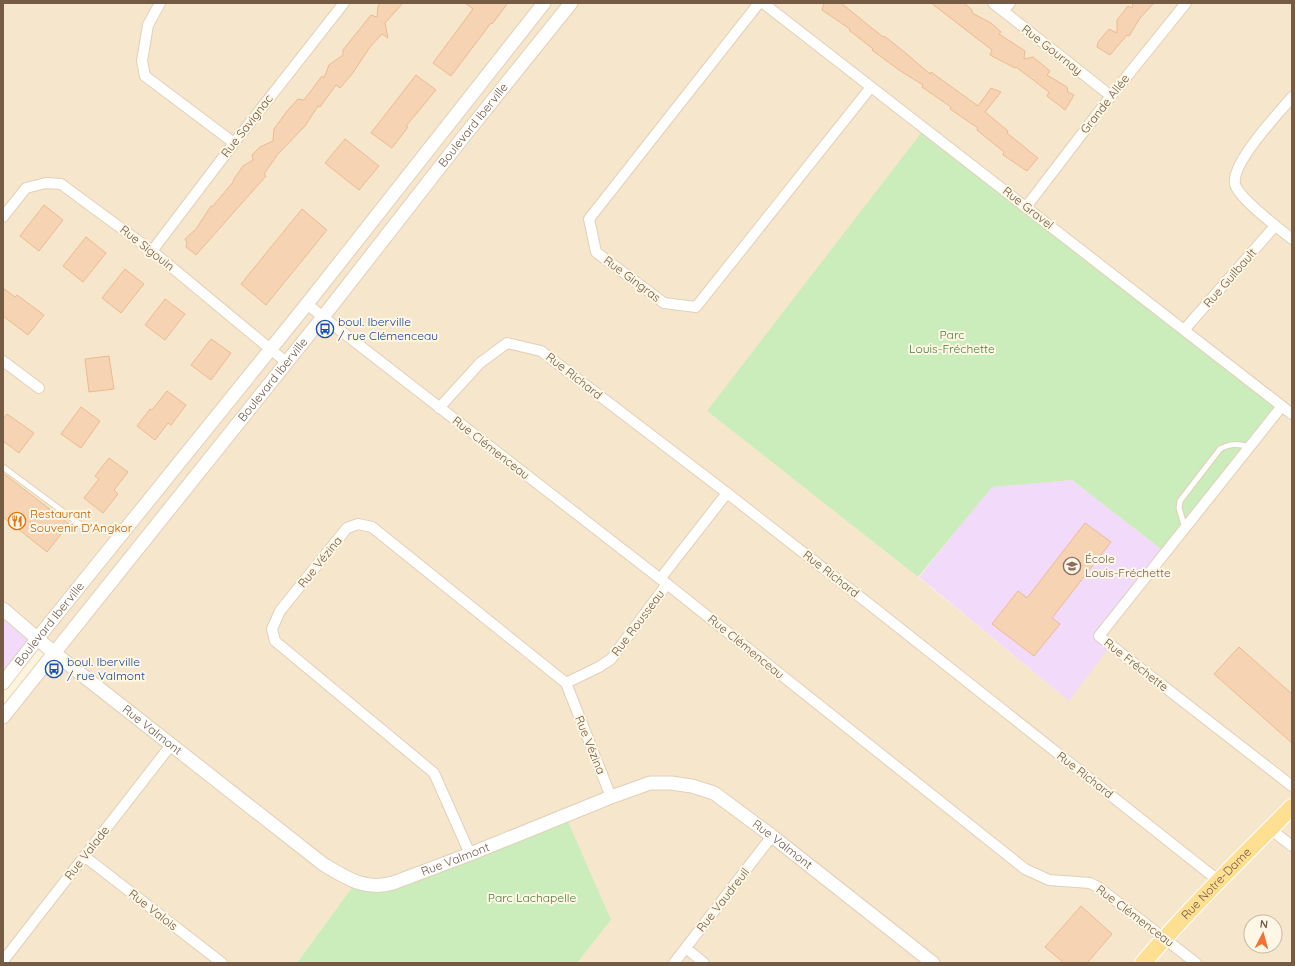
<svg xmlns="http://www.w3.org/2000/svg" width="1295" height="966" font-family="Quicksand,sans-serif">
<style>
.residential{fill:#f6e6cb;fill-rule:evenodd}
.education{fill:#f1dafa}
.green{fill:#cbecbb}
.building{fill:#f6d3b2;stroke:#eabb91}
.lines{fill:none;stroke-linecap:round;stroke-linejoin:round}
.service-casing{stroke:#e2d0b9;stroke-width:7}
.minor-casing{stroke:#e2d0b9;stroke-width:12}
.tertiary-casing{stroke:#e2d0b9;stroke-width:15}
.primary-casing{stroke:#fff;stroke-width:18}
.service{stroke:#fff;stroke-width:5}
.minor{stroke:#fff;stroke-width:10}
.tertiary{stroke:#fff;stroke-width:13}
.primary{stroke:#ffe093;stroke-width:16}
.labels{text-anchor:middle;stroke-width:4;stroke-linejoin:round;paint-order:stroke}
.street-label{font-size:12px;fill:#755a44;stroke:#fff7e5}
.transit-label{font-size:12px;fill:#164399;stroke:#fff7e5;text-anchor:start}
.park-label{font-size:12px;fill:#497c3b;stroke:#fff7e5}
.food-label{font-size:12px;fill:#c56008;stroke:#fff7e5;text-anchor:start}
.education-label{font-size:12px;fill:#785e54;stroke:#fff7e5;text-anchor:start}
</style>
<rect width="100%" height="100%" fill="#fef4dd"/>
<path class="residential" d="M 3,3 L 1292,3 L 1292,963 L 577,963 L 611,920 L 393,883 L 356,882 L 297,963 L 3,963 L 3,728 L 62,651 L 3,603 ZM 1282,406 L 1099,636 L 1069,701 L 918,577 L 707,411 ZM 1251,922 L 1275,922 L 1275,946 L 1251,946 Z"/>
<path class="education" d="M 1072,480 L 1166,553 L 1099,635 L 1111,645 L 1069,701 L 919,577 L 991,487 Z
M 3,610 L 37,639 L 3,683 Z"/>
<path class="green" d="M 925,128 L 1282,406 L 1166,553 L 1072,480 L 992,487 L 918,577 L 707,411 Z
M 565,815 L 611,920 L 577,963 L 297,963 L 356,882 L 369,886 Z"/>
<path class="building" d="M 380,3 L 403,3 L 385,23 L 388,38 L 382,34 L 370,47 L 352,74 L 340,88 L 336,85 L 320,107 L 318,106 L 305,126 L 278,154 L 264,174 L 266,176 L 196,255 L 186,247 L 187,243 L 185,239 L 196,229 L 211,206 L 213,206 L 233,182 L 234,179 L 243,166 L 253,160 L 252,155 L 260,147 L 273,141 L 274,129 L 288,110 L 298,99 L 304,100 L 322,76 L 324,78 L 329,65 L 343,55 L 343,50 L 371,15 L 377,17 L 378,7 Z
M 465,3 L 508,3 L 492,24 L 491,23 L 451,76 L 433,63 L 473,9 Z
M 824,3 L 841,3 L 883,37 L 884,36 L 902,50 L 930,74 L 931,72 L 978,106 L 991,88 L 1001,92 L 985,112 L 1008,131 L 1007,133 L 1038,158 L 1027,171 L 1003,155 L 1004,152 L 977,130 L 978,128 L 950,109 L 951,107 L 922,87 L 923,85 L 899,70 L 872,50 L 873,49 L 849,30 L 850,29 L 822,10 Z
M 931,3 L 964,3 L 972,10 L 972,13 L 991,23 L 1001,32 L 999,34 L 1025,51 L 1024,59 L 1033,57 L 1050,71 L 1047,75 L 1067,87 L 1068,92 L 1074,95 L 1065,110 L 1047,96 L 1049,92 L 1016,67 L 1015,68 L 990,55 L 992,50 Z
M 1133,3 L 1154,3 L 1140,18 L 1129,36 L 1127,35 L 1110,55 L 1097,47 L 1098,42 L 1109,29 L 1117,33 L 1117,20 L 1128,6 L 1132,8 Z
M 416,75 L 436,90 L 406,126 L 408,127 L 392,148 L 371,133 Z
M 345,139 L 379,166 L 359,190 L 325,163 Z
M 44,205 L 63,220 L 39,251 L 20,236 Z
M 302,209 L 327,230 L 266,305 L 241,284 Z
M 86,237 L 106,253 L 83,282 L 63,266 Z
M 125,269 L 144,284 L 121,313 L 102,298 Z
M 3,288 L 15,297 L 17,295 L 44,315 L 28,335 L 3,316 Z
M 165,299 L 185,314 L 165,340 L 145,325 Z
M 211,339 L 231,353 L 211,380 L 191,365 Z
M 109,356 L 114,389 L 89,392 L 85,359 Z
M 167,391 L 186,405 L 171,425 L 168,423 L 155,440 L 137,426 L 150,409 L 152,410 Z
M 81,407 L 100,421 L 81,448 L 61,434 Z
M 7,414 L 34,433 L 19,453 L 3,441 L 3,419 Z
M 109,458 L 128,472 L 114,490 L 118,494 L 103,513 L 84,498 L 99,479 L 95,476 Z
M 3,473 L 69,524 L 47,552 L 3,517 Z
M 1085,523 L 1111,542 L 1052,618 L 1060,624 L 1034,656 L 992,624 L 1018,591 L 1027,598 Z
M 1239,647 L 1292,694 L 1292,743 L 1214,674 Z
M 1081,906 L 1112,934 L 1087,963 L 1064,963 L 1045,947 Z"/>
<g class="lines">
<defs>
<path id="service" d="M 3,467 L 85,528
M 1185,528 L 1179,508 L 1180,501 L 1220,449 C 1231,443 1238,444 1250,447"/>
<path id="minor" d="M 160,3 L 148,25 L 142,61 L 145,76 L 234,143
M 759,3 L 589,219 L 596,252 L 664,303 L 696,307 L 871,87
M 763,3 L 1292,414
M 993,3 L 1111,96
M 1003,11 L 1010,3
M 1292,97 C 1278,114 1231,163 1235,184 C 1238,198 1280,229 1292,239
M 1026,207 L 1111,96 L 1186,3
M 3,217 L 26,188 L 46,183 L 61,184 L 152,251 L 286,362
M 152,251 L 234,143 L 344,3
M 307,304 L 323,317 L 667,584 L 1025,869 L 1049,880 L 1090,883 L 1098,887 L 1196,963
M 1184,330 L 1275,226
M 3,361 L 39,388
M 1282,406 L 1099,636 L 1292,786
M 439,408 L 480,363 L 507,343 L 541,351 L 727,493 L 878,611 L 1219,881
M 660,579 L 727,493
M 566,683 L 599,667 L 611,659 L 667,584
M 1270,829 L 1292,846
M 470,854 L 434,773 L 275,641 L 272,629 L 280,611 L 347,528 L 358,524 L 372,527 L 566,683 L 611,797
M 84,856 L 222,963
M 686,948 L 704,963
M 3,961 L 171,745
M 674,963 L 772,836"/>
<g id="tertiary">
<path id="s1" d="M 3,609 L 53,652 L 323,864 C 346,878 365,891 393,883 L 470,854 L 611,797 L 650,783 L 671,783 L 692,786 L 714,793 L 772,836 L 933,963"/>
<path id="s2" d="M 3,683 L 37,639 L 307,304 L 544,3"/>
<path id="s3" d="M 3,717 L 323,317 L 461,140 L 571,3"/>
</g>
<g id="primary">
<path id="s4" d="M 1143,963 C 1190,908 1241,858 1292,807"/>
</g>
</defs>
<use href="#service" class="service-casing"/>
<use href="#minor" class="minor-casing"/>
<use href="#tertiary" class="tertiary-casing"/>
<use href="#primary" class="primary-casing"/>
<use href="#service" class="service"/>
<use href="#minor" class="minor"/>
<use href="#tertiary" class="tertiary"/>
<use href="#primary" class="primary"/>
</g>
<defs>
<symbol id="bus-ring" viewBox="-11 -11 22 22"><circle r="9.5" fill="#fff7e5" stroke="#1a4fb4" stroke-width="1.5"/><path d="M-5-6H5V4H4V6H2V4H-2V6H-4V4H-5ZM-3.5-4V0h7V-4ZM-3.5 1.2v1.5H-2V1.2ZM2 1.2v1.5H3.5V1.2Z" fill="#1a4fb4"/></symbol>
<symbol id="restaurant-ring" viewBox="-11 -11 22 22"><circle r="9.5" fill="#fff7e5" stroke="#e8710a" stroke-width="1.5"/><path d="M-5-6h1v4h1v-4h1v4h1v-4h1v5L-1.5 .5V6h-2V.5L-5-1ZM5-6V6H3V1.5H1.5Q1.5-4 5-6Z" fill="#e8710a"/></symbol>
<symbol id="school-ring" viewBox="-11 -11 22 22"><circle r="9.5" fill="#fff7e5" stroke="#8d6e63" stroke-width="1.5"/><path d="M0-5L7-2L0 1L-7-2ZM-4 1L0 2.5L4 1V4Q0 6-4 4Z" fill="#8d6e63"/></symbol>
</defs>
<g fill-rule="evenodd">
<use href="#bus-ring" x="315" y="319" width="20" height="20"/>
<use href="#restaurant-ring" x="7" y="511" width="20" height="20"/>
<use href="#school-ring" x="1062" y="556" width="20" height="20"/>
<use href="#bus-ring" x="44" y="659" width="20" height="20"/>
</g>
<g class="labels">
<g class="street-label">
<text transform="translate(1052 50) rotate(38)" y="4">Rue Gournay</text>
<text transform="translate(1105 104) rotate(-52)" y="4">Grande Allée</text>
<text dy="4" stroke="none"><textPath href="#s3" startOffset="756">Boulevard Iberville</textPath></text>
<text transform="translate(247 126) rotate(-52)" y="4">Rue Savignac</text>
<text transform="translate(1028 208) rotate(38)" y="4">Rue Gravel</text>
<text transform="translate(147 248) rotate(38)" y="4">Rue Sigouin</text>
<text transform="translate(1230 278) rotate(-49)" y="4">Rue Guilbault</text>
<text transform="translate(632 279) rotate(37)" y="4">Rue Gingras</text>
<text transform="translate(574 376) rotate(38)" y="4">Rue Richard</text>
<text dy="4" stroke="none"><textPath href="#s3" startOffset="432">Boulevard Iberville</textPath></text>
<text transform="translate(491 448) rotate(38)" y="4">Rue Clémenceau</text>
<text transform="translate(320 562) rotate(-51)" y="4">Rue Vézina</text>
<text transform="translate(831 574) rotate(38)" y="4">Rue Richard</text>
<text transform="translate(638 623) rotate(-53)" y="4">Rue Rousseau</text>
<text dy="4" stroke="none"><textPath href="#s2" startOffset="75">Boulevard Iberville</textPath></text>
<text transform="translate(746 647) rotate(39)" y="4">Rue Clémenceau</text>
<text transform="translate(1136 665) rotate(38)" y="4">Rue Fréchette</text>
<text dy="4" stroke="none"><textPath href="#s1" startOffset="192">Rue Valmont</textPath></text>
<text transform="translate(590 745) rotate(68)" y="4">Rue Vézina</text>
<text transform="translate(1085 775) rotate(38)" y="4">Rue Richard</text>
<text dy="4" stroke="none"><textPath href="#s1" startOffset="911">Rue Valmont</textPath></text>
<text transform="translate(87 853) rotate(-52)" y="4">Rue Valade</text>
<text dy="4" stroke="none"><textPath href="#s1" startOffset="551">Rue Valmont</textPath></text>
<text dy="4" stroke="none"><textPath href="#s4" startOffset="108">Rue Notre-Dame</textPath></text>
<text transform="translate(723 900) rotate(-52)" y="4">Rue Vaudreuil</text>
<text transform="translate(153 910) rotate(38)" y="4">Rue Valois</text>
<text transform="translate(1135 916) rotate(37)" y="4">Rue Clémenceau</text>
</g>
<g class="transit-label">
<text x="338" y="326">boul. Iberville<tspan x="338" dy="14">/ rue Clémenceau</tspan></text>
<text x="67" y="666">boul. Iberville<tspan x="67" dy="14">/ rue Valmont</tspan></text>
</g>
<g class="park-label">
<text x="952" y="339">Parc<tspan x="952" dy="14">Louis-Fréchette</tspan></text>
<text x="532" y="902">Parc Lachapelle</text>
</g>
<g class="food-label">
<text x="30" y="518">Restaurant<tspan x="30" dy="14">Souvenir D'Angkor</tspan></text>
</g>
<g class="education-label">
<text x="1085" y="563">École<tspan x="1085" dy="14">Louis-Fréchette</tspan></text>
</g>
</g>
<rect width="1295" height="966" fill="none" stroke="#755a44" stroke-width="8"/>
<g transform="translate(1263 934) rotate(6)"><circle r="19" fill="#fff7e5" stroke="#c8b8a5"/>
<path d="M0-3L7 15L0 10L-7 15Z" fill="#f47136"/>
<text y="-6" font-size="11" font-weight="bold" text-anchor="middle" fill="#755a44">N</text>
</g>
</svg>
